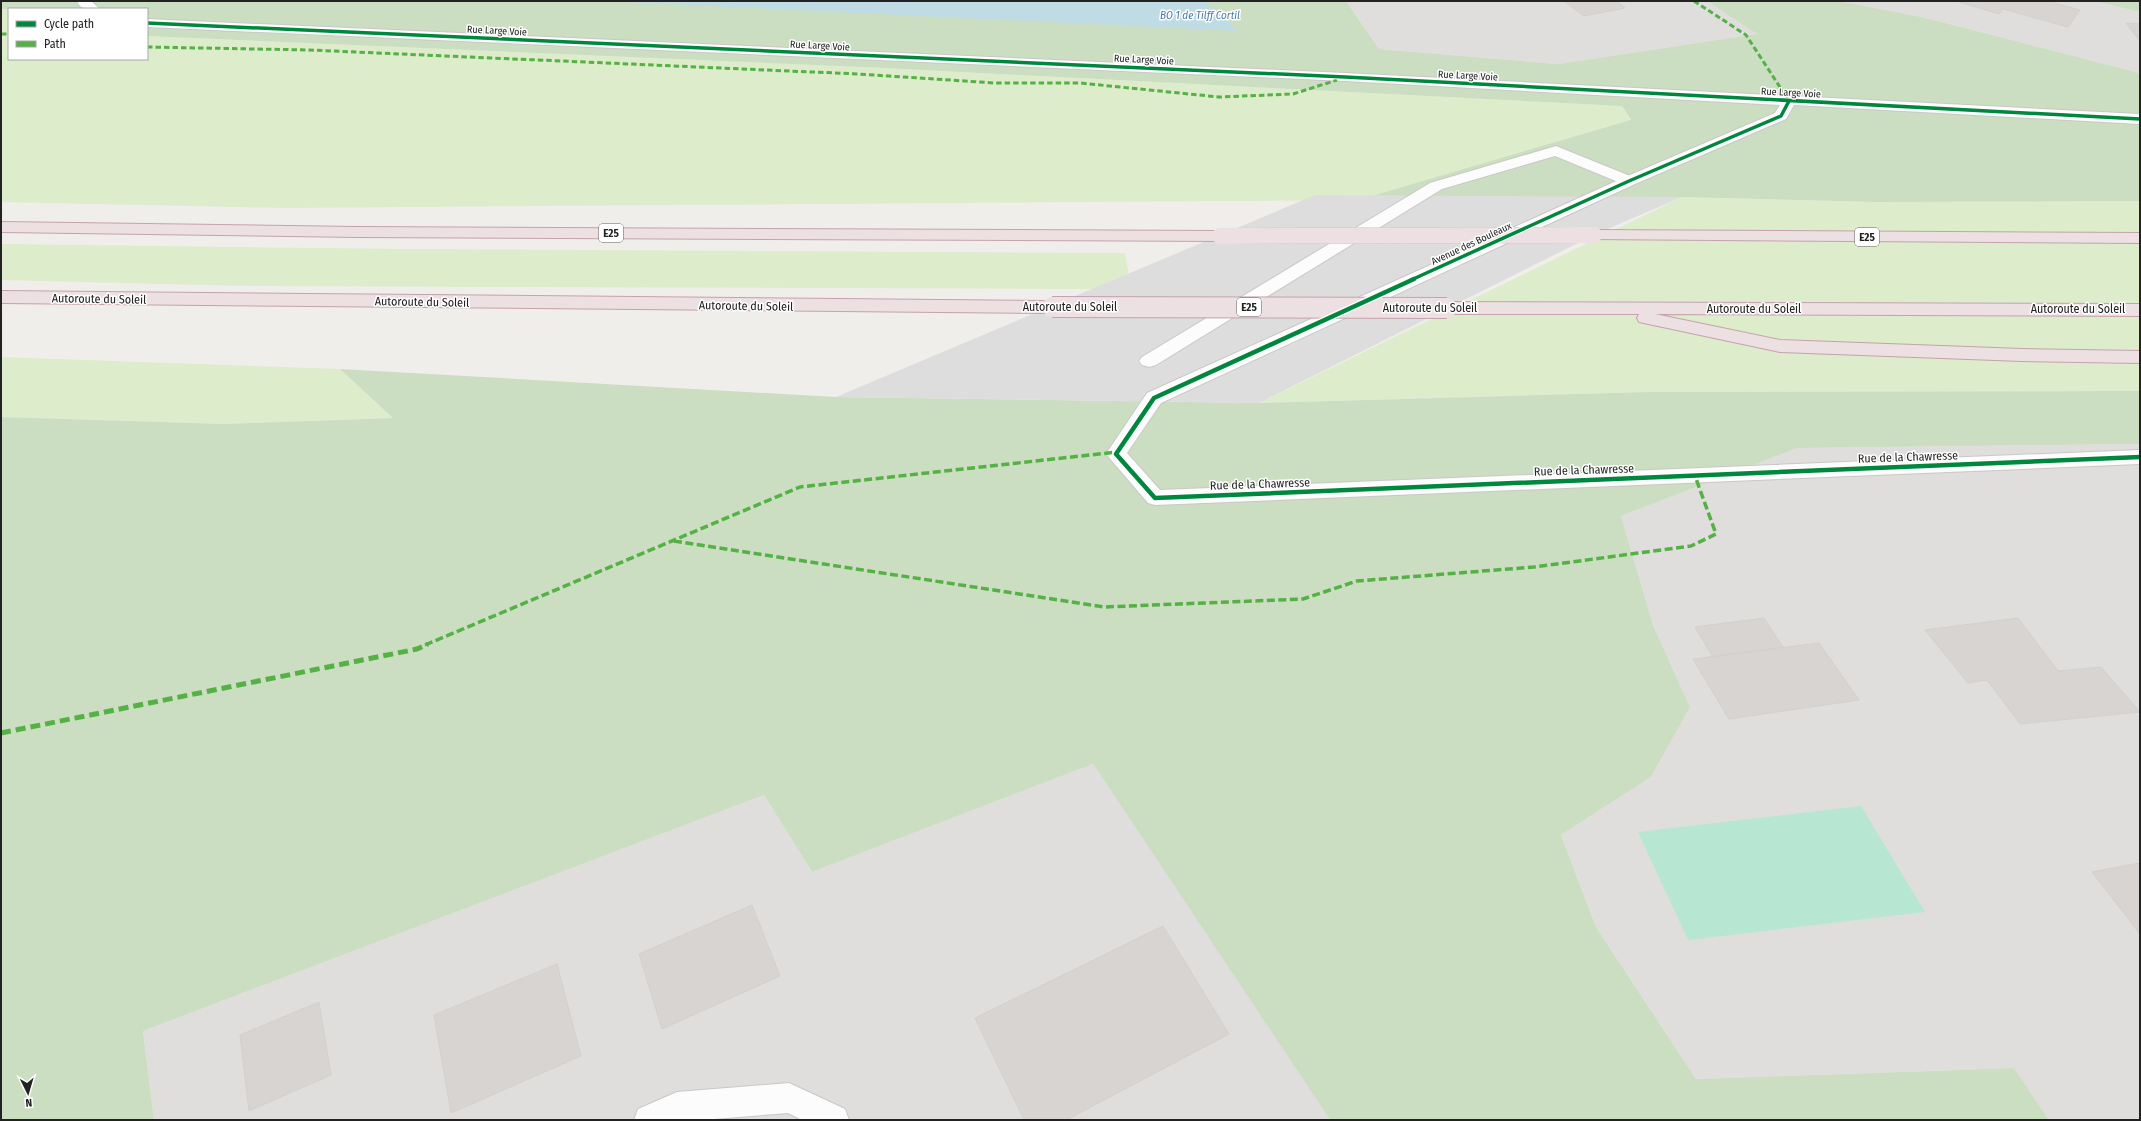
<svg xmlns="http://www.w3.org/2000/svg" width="2141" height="1121" font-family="'Fira Sans Condensed',sans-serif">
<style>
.residential{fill:#dfdedc}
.grass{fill:#ddeccb}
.forest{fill:#cbdec1}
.pitch{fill:#b7e6d2}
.water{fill:#bfdbe3}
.pier{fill:#dedddd}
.building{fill:#d7d4d2;stroke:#d3d0cc}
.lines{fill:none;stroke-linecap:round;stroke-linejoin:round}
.service-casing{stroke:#c9c8c7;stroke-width:2}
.minor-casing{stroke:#c9c8c7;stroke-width:2}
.motorway-casing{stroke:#c5a2ac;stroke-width:2}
.service{fill:#fdfcfc;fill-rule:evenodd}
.minor{fill:#fdfcfc;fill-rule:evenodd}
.motorway{fill:#ece0e2;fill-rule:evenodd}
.motorway-bridge-far1-casing{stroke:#c5a2ac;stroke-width:16;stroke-linecap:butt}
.motorway-bridge-casing{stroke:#c5a2ac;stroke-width:22;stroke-linecap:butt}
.motorway-bridge-far1{stroke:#ece0e2;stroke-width:16}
.motorway-bridge{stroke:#ece0e2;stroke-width:20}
.quiet-far2{stroke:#55b145;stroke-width:3;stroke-dasharray:5.5 3;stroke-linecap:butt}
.quiet-far1{stroke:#55b145;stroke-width:3.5;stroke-dasharray:8 3.5;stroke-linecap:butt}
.quiet{stroke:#55b145;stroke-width:5;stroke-dasharray:10 5;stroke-linecap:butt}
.cycleway-far1-casing{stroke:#fff;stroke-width:5.5}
.cycleway-casing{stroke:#fff;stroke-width:7}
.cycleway-far1{stroke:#00873e;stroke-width:3.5}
.cycleway{stroke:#00873e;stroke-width:4.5}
.labels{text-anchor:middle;stroke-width:3;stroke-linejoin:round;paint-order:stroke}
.far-street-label{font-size:10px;fill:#222;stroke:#fff}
.far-water-label{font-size:11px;font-style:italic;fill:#4a7aab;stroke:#fff}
.shield{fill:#fff;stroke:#646464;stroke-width:1}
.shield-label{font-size:11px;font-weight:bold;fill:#222}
.street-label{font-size:12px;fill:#222;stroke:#fff}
</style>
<rect width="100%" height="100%" fill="#f0eeeb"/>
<path class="residential" d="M 1346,1 L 1707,1 L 1758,34 L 1558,64 L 1379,49 Z
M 1839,1 L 2093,1 L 2140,12 L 2140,73 L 1922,17 Z
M 2140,444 L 2140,1120 L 2049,1120 L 2014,1068 L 1696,1079 L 1596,927 L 1561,835 L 1651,777 L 1690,707 L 1653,625 L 1621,516 L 1796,448 Z
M 1093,764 L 1330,1120 L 154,1120 L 143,1031 L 764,795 L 812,872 Z"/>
<path class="grass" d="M 1,9 L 24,9 L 9,9 L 9,59 L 147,59 L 147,36 L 884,68 L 1622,106 L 1631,121 L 1358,200 L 284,208 L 1,202 Z
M 1682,197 L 1874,202 L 2140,201 L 2140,391 L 1648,392 L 1259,403 Z
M 1,244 L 403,249 L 1125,253 L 1129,275 L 1094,289 L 243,286 L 1,280 Z
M 1,357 L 340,369 L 393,418 L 224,424 L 1,417 Z"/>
<path class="forest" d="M 1,1 L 1346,1 L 1379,49 L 1558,64 L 1757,34 L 1707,1 L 1839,1 L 1922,17 L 2140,73 L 2140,201 L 1874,202 L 1682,197 L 1358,200 L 1631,120 L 1622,106 L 884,68 L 147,36 L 147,9 L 1,9 Z
M 2093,1 L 2140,1 L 2140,12 Z
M 340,369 L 836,397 L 1259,403 L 1648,392 L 2140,391 L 2140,444 L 1797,448 L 1621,516 L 1653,625 L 1690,707 L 1651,777 L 1561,835 L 1596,927 L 1696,1079 L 2014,1068 L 2049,1120 L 1330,1120 L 1093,764 L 812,872 L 764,795 L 143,1031 L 154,1120 L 1,1120 L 1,417 L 224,424 L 393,418 Z"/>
<path class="pitch" d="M 1861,806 L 1925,912 L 1688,940 L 1638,832 Z"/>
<path class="water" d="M 606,1 L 1205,1 L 1239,31 Z"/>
<path class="pier" d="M 1315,195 L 1682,197 L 1594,235 L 1259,403 L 836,397 Z"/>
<path class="building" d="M 1564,1 L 1616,1 L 1625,8 L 1584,16 Z
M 1960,1 L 2048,1 L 2080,10 L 2068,27 L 2003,9 L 1999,14 L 1959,2 Z
M 2126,23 L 2140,24 L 2140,40 L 2139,40 Z
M 1764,618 L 1783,647 L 1713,657 L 1695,627 Z
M 2018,618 L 2058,671 L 2101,667 L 2140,712 L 2020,724 L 1987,680 L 1968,683 L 1925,630 Z
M 1819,643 L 1859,700 L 1729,719 L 1693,659 Z
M 2140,863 L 2140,934 L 2092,872 Z
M 752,905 L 780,976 L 662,1029 L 639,954 Z
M 1163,926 L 1229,1034 L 1066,1120 L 1024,1120 L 975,1018 Z
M 557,964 L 581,1056 L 451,1113 L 434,1015 Z
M 319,1002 L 331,1075 L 249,1111 L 240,1035 Z"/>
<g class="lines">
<defs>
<path id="service" d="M 1556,146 L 1635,178 L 1637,181 L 1635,184 L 1623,184 L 1555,156 L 1442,189 L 1156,365 L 1149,367 L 1142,365 L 1139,361 L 1142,357 L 1430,183 Z"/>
<path id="minor" d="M 77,1 L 91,1 L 100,9 C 91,9 80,11 77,1 Z
M 147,19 L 1345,73 L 2140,114 L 2140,124 L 1794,105 L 1786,119 L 1635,184 L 1161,403 L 1127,453 L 1160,490 L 2140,450 L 2140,464 L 1155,505 L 1148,503 L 1106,454 L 1147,393 L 1623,178 L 1775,113 L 1780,105 L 1345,81 L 147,27 Z
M 789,1083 L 845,1109 L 849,1120 L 802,1120 L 788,1113 L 702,1120 L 634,1120 L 638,1109 L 677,1092 Z"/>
<path id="motorway" d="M 1,222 L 357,227 L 1220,231 L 1226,232 L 1229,236 L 1226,240 L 1220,241 L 357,237 L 1,232 Z
M 1594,230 L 2140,233 L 2140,243 L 1588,239 L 1585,235 L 1588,231 Z
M 1,291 L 1052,301 L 1058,303 L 1061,307 L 1058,311 L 1052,313 L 1,303 Z
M 1447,302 L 2140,304 L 2140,316 L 1655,314 L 1780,340 L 2022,349 L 2140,351 L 2140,363 L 2022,361 L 1780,352 L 1639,322 L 1637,318 L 1639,314 L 1447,314 L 1441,312 L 1438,308 L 1441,304 Z"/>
</defs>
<use href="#service" class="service-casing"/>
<use href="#minor" class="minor-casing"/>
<use href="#motorway" class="motorway-casing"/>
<use href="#service" class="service"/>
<use href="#minor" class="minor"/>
<use href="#motorway" class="motorway"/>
<defs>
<path id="motorway-bridge-far1" d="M 1220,236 L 1594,235"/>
<path id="motorway-bridge" d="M 1052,307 L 1447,308"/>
</defs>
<use href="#motorway-bridge-far1" class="motorway-bridge-far1-casing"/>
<use href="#motorway-bridge" class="motorway-bridge-casing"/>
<use href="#motorway-bridge-far1" class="motorway-bridge-far1"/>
<use href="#motorway-bridge" class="motorway-bridge"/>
<path class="quiet-far2" d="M 1694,1 L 1746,35 L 1789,101
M 1,34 L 9,34
M 147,47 L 309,50 L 858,74 L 995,83 L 1080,83 L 1219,97 L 1293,94 L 1337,80"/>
<path class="quiet-far1" d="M 674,541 L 1104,607 L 1303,599 L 1357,581 L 1534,567 L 1691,546 L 1716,534 L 1695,476
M 425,645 L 800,487 L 1117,452"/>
<path class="quiet" d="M 1,733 L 417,649 L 428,644"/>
<defs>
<path id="cycleway-far1" d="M 147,23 L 1345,77 L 2140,119
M 1411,280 L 1629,181 L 1781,116 L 1789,101"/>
<path id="cycleway" d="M 1414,279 L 1154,398 L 1116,454 L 1155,498 L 2140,457"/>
</defs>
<use href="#cycleway-far1" class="cycleway-far1-casing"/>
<use href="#cycleway" class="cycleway-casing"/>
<use href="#cycleway-far1" class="cycleway-far1"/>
<use href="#cycleway" class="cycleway"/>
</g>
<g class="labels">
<g class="far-street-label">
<text transform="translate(497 30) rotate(3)" y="4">Rue Large Voie</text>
<text transform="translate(820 45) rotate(3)" y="4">Rue Large Voie</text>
<text transform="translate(1144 59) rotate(3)" y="4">Rue Large Voie</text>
<text transform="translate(1468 75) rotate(3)" y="4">Rue Large Voie</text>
<text transform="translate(1791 92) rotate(3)" y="4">Rue Large Voie</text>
<text transform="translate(1471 243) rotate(-25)" y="4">Avenue des Bouleaux</text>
</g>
<g class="far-water-label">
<text x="1200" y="19">BO 1 de Tilff Cortil</text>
</g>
<g class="shield">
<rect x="599" y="224" width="24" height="18" rx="3"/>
<rect x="1855" y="228" width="24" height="18" rx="3"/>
<rect x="1237" y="298" width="24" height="18" rx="3"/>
</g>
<g class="shield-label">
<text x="611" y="237">E25</text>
<text x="1867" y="241">E25</text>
<text x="1249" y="311">E25</text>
</g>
<g class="street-label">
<text transform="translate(99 299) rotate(1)" y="4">Autoroute du Soleil</text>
<text transform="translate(422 302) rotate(1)" y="4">Autoroute du Soleil</text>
<text transform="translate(746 306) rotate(1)" y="4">Autoroute du Soleil</text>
<text x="1070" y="311">Autoroute du Soleil</text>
<text x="1430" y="312">Autoroute du Soleil</text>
<text x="1754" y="313">Autoroute du Soleil</text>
<text x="2078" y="313">Autoroute du Soleil</text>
<text transform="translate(1908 457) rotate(-2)" y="4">Rue de la Chawresse</text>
<text transform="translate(1584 470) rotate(-2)" y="4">Rue de la Chawresse</text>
<text transform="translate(1260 484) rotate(-2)" y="4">Rue de la Chawresse</text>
</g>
</g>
<rect width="2141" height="1121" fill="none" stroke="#222222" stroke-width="4"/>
<rect x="8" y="8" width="140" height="52" fill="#ffffff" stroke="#a7a7a7"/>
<rect x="16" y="21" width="20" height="6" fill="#00873e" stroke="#a7a7a7"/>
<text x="44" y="28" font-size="12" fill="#222222">Cycle path</text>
<rect x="16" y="41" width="20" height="6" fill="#55b145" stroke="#a7a7a7"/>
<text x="44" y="48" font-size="12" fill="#222222">Path</text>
<g transform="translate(28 1093) rotate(175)" stroke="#ffffff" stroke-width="3" paint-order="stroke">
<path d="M0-3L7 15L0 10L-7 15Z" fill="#222222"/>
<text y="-6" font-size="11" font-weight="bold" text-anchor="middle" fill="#222222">N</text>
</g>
</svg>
